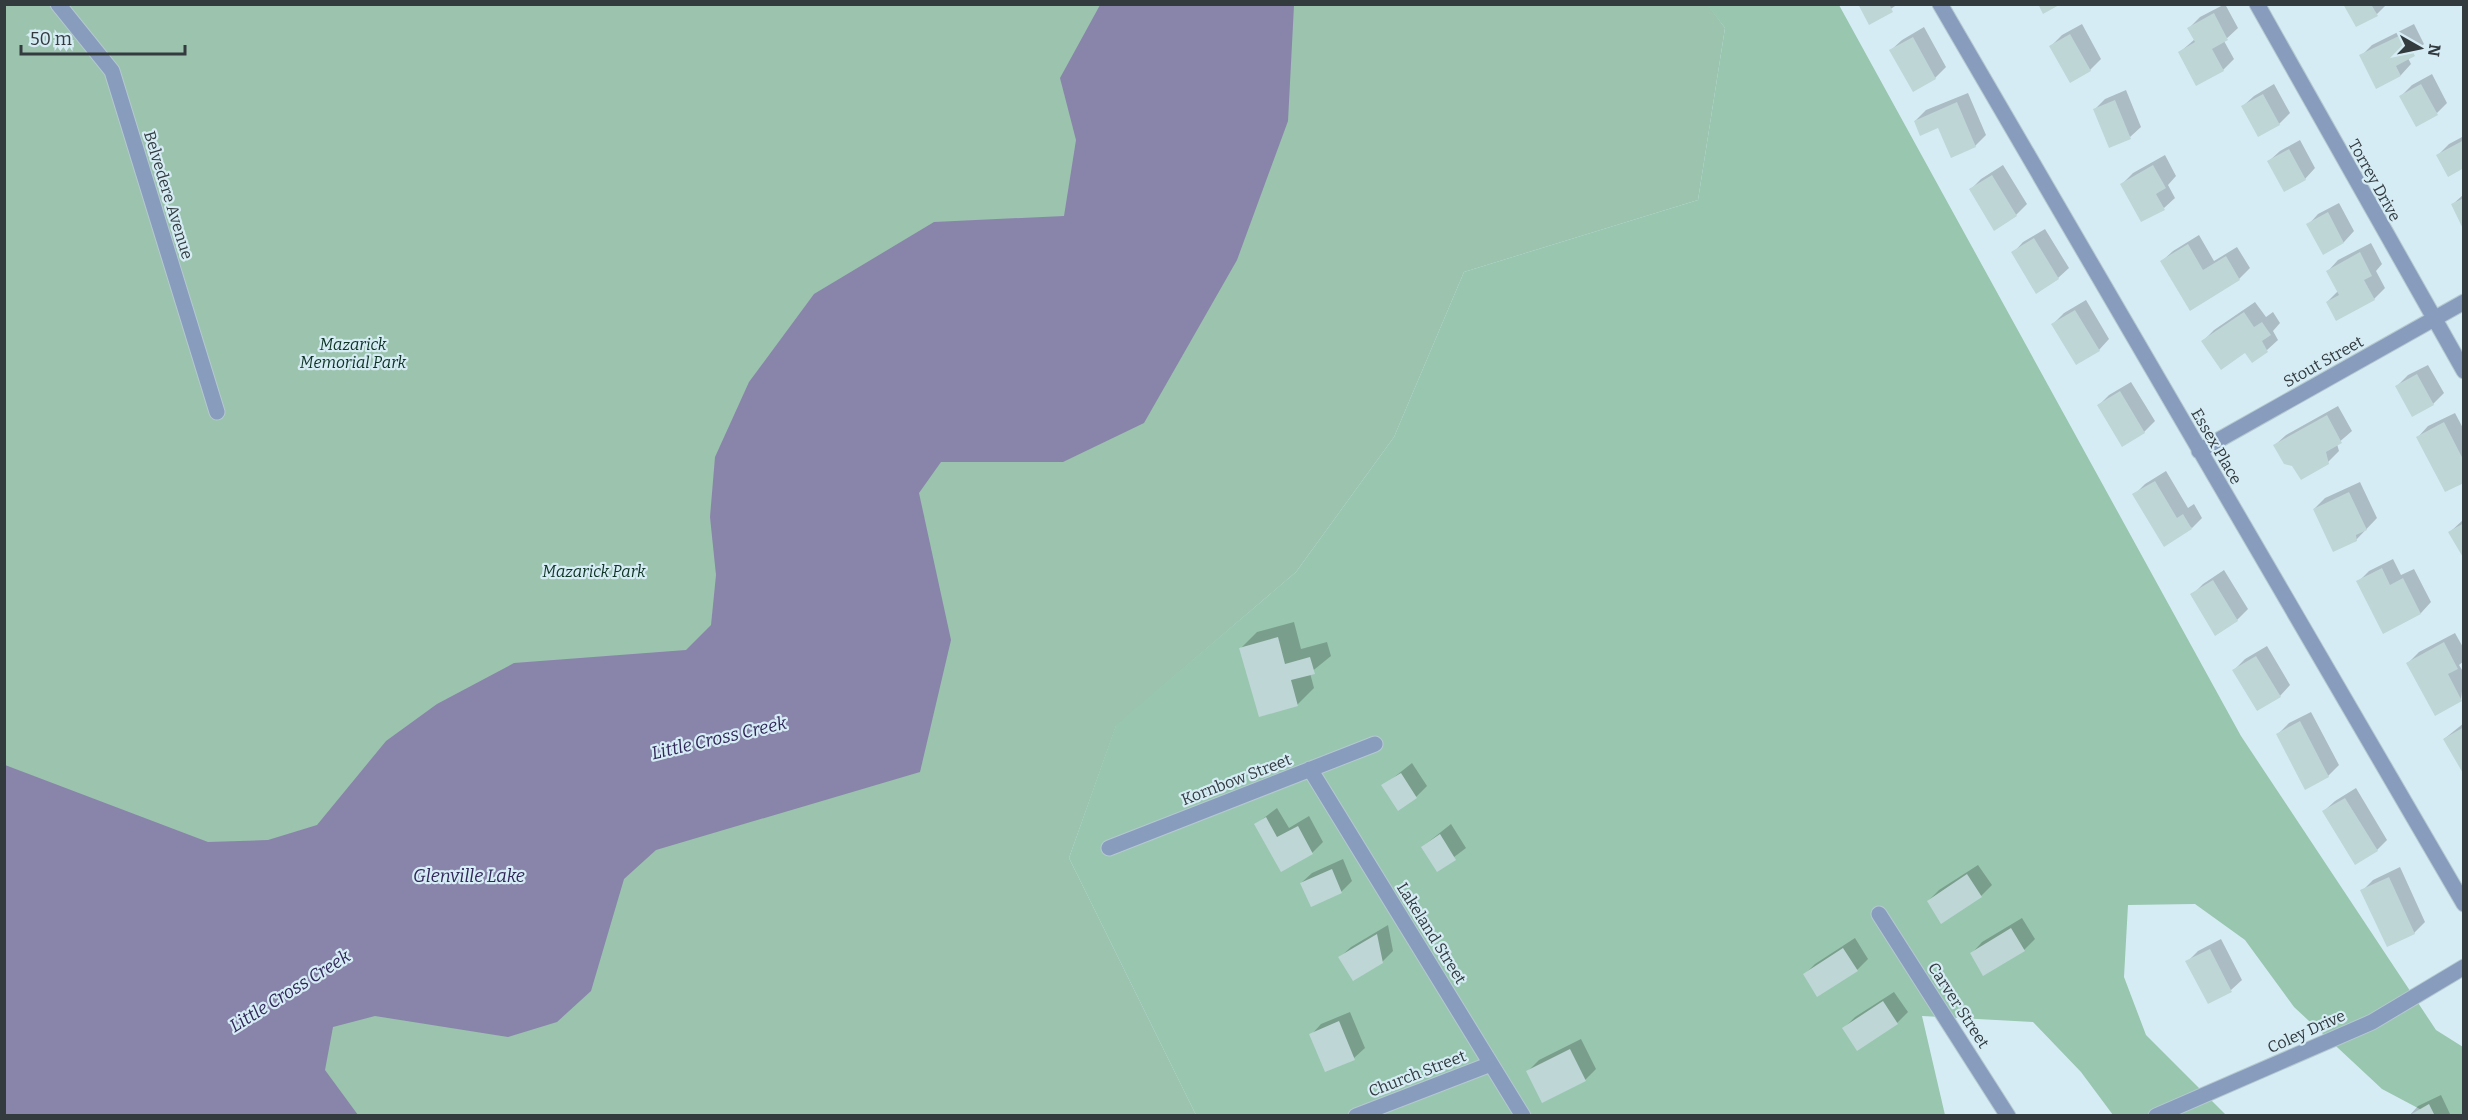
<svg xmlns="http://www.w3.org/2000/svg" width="2468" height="1120" font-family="Bitter,serif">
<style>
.green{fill:#9bc3ae}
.forest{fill:#99c6af}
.water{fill:#8984aa}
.shadow{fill:#0003}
.building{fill:#bed6d6}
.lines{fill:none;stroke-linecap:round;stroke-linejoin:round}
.street-casing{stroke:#b5c9d1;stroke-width:17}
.street{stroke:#889dbd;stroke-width:15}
.labels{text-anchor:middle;stroke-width:4.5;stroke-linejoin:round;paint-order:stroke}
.street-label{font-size:16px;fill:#333b3f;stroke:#d6ecf5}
.park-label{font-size:16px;font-style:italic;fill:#0e3424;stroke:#d6ecf5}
.water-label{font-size:18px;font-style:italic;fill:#312659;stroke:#d6ecf5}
</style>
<rect width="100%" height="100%" fill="#d6ecf5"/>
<path class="green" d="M 1707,4 L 1725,28 L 1698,200 L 1464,272 L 1394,437 L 1296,572 L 1116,726 L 1069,858 L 1196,1115 L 5,1116 L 5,5 Z"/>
<path class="forest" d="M 1707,5 L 1839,5 L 2241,736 L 2436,1030 L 2463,1047 L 2463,1115 L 2431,1115 L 2382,1089 L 2294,1007 L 2245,940 L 2195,904 L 2128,905 L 2124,977 L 2146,1035 L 2226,1115 L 2113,1115 L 2081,1072 L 2033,1022 L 1922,1016 L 1945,1115 L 1196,1115 L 1069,858 L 1116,725 L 1296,572 L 1394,437 L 1464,272 L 1698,200 L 1725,28 Z"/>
<path class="water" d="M 1100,5 L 1294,5 L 1288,121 L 1237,260 L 1144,423 L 1063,462 L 941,462 L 919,493 L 951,640 L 920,772 L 656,850 L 624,879 L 591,991 L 557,1022 L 508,1037 L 375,1016 L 333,1027 L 325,1070 L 358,1115 L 5,1115 L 5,765 L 208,842 L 268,840 L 317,825 L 386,741 L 437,704 L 514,663 L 686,650 L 711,625 L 716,575 L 710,517 L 715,457 L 749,382 L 814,294 L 934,222 L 1064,216 L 1076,140 L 1060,78 Z"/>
<path class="shadow" d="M 1860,4 L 1898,4 L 1870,23 Z
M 2225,4 L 2238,28 L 2224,41 L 2234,59 L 2223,70 L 2180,52 L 2195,39 L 2189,28 L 2200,17 Z
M 2345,4 L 2387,4 L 2377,14 Z
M 2082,24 L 2101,59 L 2090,70 L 2051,46 L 2062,35 Z
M 2414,24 L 2424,44 L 2408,58 L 2411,64 L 2401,75 L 2377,87 L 2361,56 L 2372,45 Z
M 1924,27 L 1946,67 L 1935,78 L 1913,90 L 1891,50 L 1902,40 Z
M 2432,74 L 2447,103 L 2437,113 L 2401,96 L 2412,85 Z
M 2274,84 L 2290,113 L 2279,124 L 2243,106 L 2254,96 Z
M 2126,90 L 2141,127 L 2130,137 L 2095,109 L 2105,99 Z
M 1968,93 L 1986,135 L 1975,146 L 1939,126 L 1915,121 L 1926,110 Z
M 2464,136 L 2464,167 L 2438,155 L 2449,144 Z
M 2300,140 L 2315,168 L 2305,179 L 2269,161 L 2280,151 Z
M 2165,155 L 2176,176 L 2168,185 L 2175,198 L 2164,208 L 2122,184 L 2133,173 Z
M 2003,165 L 2027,204 L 2016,215 L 1971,189 L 1981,179 Z
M 2464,194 L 2464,228 L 2452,205 Z
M 2339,203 L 2354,231 L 2344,242 L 2323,253 L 2308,225 L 2318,214 Z
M 2045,229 L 2069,268 L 2058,278 L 2013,253 L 2023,242 Z
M 2199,235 L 2214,261 L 2237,247 L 2250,268 L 2239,279 L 2162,261 L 2173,251 Z
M 2371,243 L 2382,264 L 2376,271 L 2385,288 L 2374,299 L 2327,302 L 2338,291 L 2328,271 L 2338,260 Z
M 2086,300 L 2109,339 L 2099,350 L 2053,324 L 2064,313 Z
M 2255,302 L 2266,317 L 2273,312 L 2280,323 L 2273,331 L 2278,340 L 2267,350 L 2252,361 L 2245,351 L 2203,341 L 2214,330 Z
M 2428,365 L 2444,393 L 2433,404 L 2397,386 L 2408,375 Z
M 2131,382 L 2155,421 L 2144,432 L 2098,406 L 2109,395 Z
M 2338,406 L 2352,431 L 2337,444 L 2339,451 L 2328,462 L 2293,465 L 2275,445 L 2286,435 Z
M 2455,413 L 2464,430 L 2464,481 L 2418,437 L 2428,426 Z
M 2166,471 L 2188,508 L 2194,504 L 2202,518 L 2192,528 L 2134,495 L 2145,484 Z
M 2360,482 L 2377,518 L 2356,540 L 2314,509 L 2325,498 Z
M 2464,519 L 2464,556 L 2450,532 Z
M 2393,559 L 2401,575 L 2414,569 L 2431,602 L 2421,613 L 2384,632 L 2358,582 L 2369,571 Z
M 2224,570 L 2248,609 L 2237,620 L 2192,595 L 2203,584 Z
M 1294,622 L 1301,649 L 1327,642 L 1331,656 L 1310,673 L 1314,688 L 1297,705 L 1241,648 L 1257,632 Z
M 2455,633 L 2464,649 L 2464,661 L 2459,665 L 2464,673 L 2461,700 L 2408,663 L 2419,652 Z
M 2267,646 L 2290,685 L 2280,696 L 2234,670 L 2245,659 Z
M 2311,712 L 2339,765 L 2328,776 L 2278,734 L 2289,723 Z
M 2464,723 L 2464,772 L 2444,739 Z
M 1412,763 L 1427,786 L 1416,797 L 1383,786 Z
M 2356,788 L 2387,840 L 2377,850 L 2324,811 L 2335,801 Z
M 1277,808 L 1289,828 L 1309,816 L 1323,842 L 1312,853 L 1282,870 L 1256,824 Z
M 1451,824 L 1466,848 L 1437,870 L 1422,847 Z
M 1343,859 L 1352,881 L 1341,892 L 1301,883 L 1312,873 Z
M 1978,865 L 1992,885 L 1981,896 L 1928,901 L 1939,890 Z
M 2400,867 L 2425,922 L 2414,933 L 2362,891 L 2373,880 Z
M 2022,918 L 2035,939 L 2024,950 L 1972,953 L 1982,942 Z
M 1388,925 L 1393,951 L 1382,962 L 1340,957 L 1351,947 Z
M 1855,938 L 1868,959 L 1857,970 L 1805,974 L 1815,964 Z
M 2221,939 L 2242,980 L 2231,990 L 2208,1002 L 2187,962 L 2198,951 Z
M 1894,992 L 1908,1012 L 1897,1023 L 1844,1028 L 1855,1017 Z
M 1350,1012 L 1365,1048 L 1354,1058 L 1311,1035 L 1321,1024 Z
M 1581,1039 L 1596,1069 L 1585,1080 L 1528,1071 L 1539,1060 Z
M 2441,1095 L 2451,1116 L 2409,1116 L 2418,1106 Z"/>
<path class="building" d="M 1858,4 L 1889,4 L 1893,12 L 1869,25 Z
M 2038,4 L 2061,4 L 2043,14 Z
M 2343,4 L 2371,4 L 2378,16 L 2356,27 Z
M 2214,13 L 2228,40 L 2212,49 L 2224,71 L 2196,86 L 2178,52 L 2195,42 L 2187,28 Z
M 2070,34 L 2091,71 L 2070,83 L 2049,46 Z
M 2403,34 L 2415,56 L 2396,66 L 2401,76 L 2376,89 L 2359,55 Z
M 1913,37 L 1936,79 L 1913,92 L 1889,50 Z
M 2421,84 L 2438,115 L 2416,127 L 2399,96 Z
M 2263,94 L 2280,125 L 2258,137 L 2241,106 Z
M 2115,100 L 2131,139 L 2109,148 L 2093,109 Z
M 1957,102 L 1976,147 L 1951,158 L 1938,128 L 1920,136 L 1914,121 Z
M 2464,140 L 2464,168 L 2448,177 L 2436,155 Z
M 2289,149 L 2306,180 L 2284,192 L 2267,161 Z
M 2153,165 L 2166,188 L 2156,194 L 2165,210 L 2141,222 L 2120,184 Z
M 1992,175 L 2017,216 L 1994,231 L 1969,189 Z
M 2464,198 L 2464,231 L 2451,204 Z
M 2328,212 L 2344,243 L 2323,255 L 2306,224 Z
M 2034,238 L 2059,279 L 2036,294 L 2011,252 Z
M 2188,244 L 2203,270 L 2226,256 L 2240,280 L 2190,311 L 2160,261 Z
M 2360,252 L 2372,276 L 2364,280 L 2375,300 L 2336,321 L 2326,302 L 2339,295 L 2326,271 Z
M 2075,310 L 2100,351 L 2076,365 L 2051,324 Z
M 2244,312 L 2254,327 L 2262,322 L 2271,335 L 2262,341 L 2268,352 L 2252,363 L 2245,353 L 2221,370 L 2201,341 Z
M 2417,374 L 2434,405 L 2412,417 L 2395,386 Z
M 2120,391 L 2145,433 L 2122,447 L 2097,405 Z
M 2327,415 L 2342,443 L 2326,452 L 2329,464 L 2301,480 L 2292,466 L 2284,464 L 2273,445 Z
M 2444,422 L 2464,461 L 2464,483 L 2445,492 L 2416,437 Z
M 2155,481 L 2177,518 L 2183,514 L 2192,529 L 2164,547 L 2132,494 Z
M 2349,492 L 2367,530 L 2356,535 L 2357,541 L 2333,552 L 2313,509 Z
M 2464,523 L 2464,559 L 2448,532 Z
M 2382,568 L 2390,585 L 2403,578 L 2421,614 L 2383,634 L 2356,581 Z
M 2213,580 L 2238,621 L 2215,636 L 2190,594 Z
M 1278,637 L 1285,664 L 1310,657 L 1315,674 L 1291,680 L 1298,706 L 1259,717 L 1239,648 Z
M 2444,642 L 2458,669 L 2448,674 L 2462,701 L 2435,716 L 2406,663 Z
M 2256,656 L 2281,697 L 2257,711 L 2232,670 Z
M 2300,721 L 2329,777 L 2305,790 L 2276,734 Z
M 2464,727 L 2464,775 L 2443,739 Z
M 1401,773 L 1417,798 L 1398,811 L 1381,785 Z
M 2345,798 L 2378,851 L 2355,865 L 2322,811 Z
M 1266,817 L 1277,837 L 1298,826 L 1313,854 L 1281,872 L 1254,824 Z
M 1440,834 L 1456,860 L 1437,872 L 1421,847 Z
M 1332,869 L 1342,893 L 1311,907 L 1300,883 Z
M 1967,874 L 1982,897 L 1941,924 L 1927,901 Z
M 2389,877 L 2415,934 L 2387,947 L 2360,890 Z
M 2011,928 L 2025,951 L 1983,976 L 1970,953 Z
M 1377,934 L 1383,963 L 1353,981 L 1338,957 Z
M 1843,948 L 1858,971 L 1817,997 L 1803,974 Z
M 2210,949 L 2232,992 L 2208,1004 L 2185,961 Z
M 1883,1001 L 1898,1024 L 1857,1051 L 1842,1028 Z
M 1339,1021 L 1355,1060 L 1325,1072 L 1309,1034 Z
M 1570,1049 L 1586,1081 L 1542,1103 L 1526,1071 Z
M 2429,1104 L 2435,1116 L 2408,1116 Z"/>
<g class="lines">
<defs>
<path id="street" d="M 58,4 L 112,71 L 217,412
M 1940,4 L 2464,904
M 2257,4 L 2464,371
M 2199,451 L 2464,302
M 1310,769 L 1523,1116
M 1109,848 L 1375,744
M 1879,914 L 2008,1116
M 1356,1116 L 1491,1064
M 2156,1116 L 2372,1022 L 2464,967"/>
</defs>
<use href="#street" class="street-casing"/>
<use href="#street" class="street"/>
</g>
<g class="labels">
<g class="street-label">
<text transform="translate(2375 180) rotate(61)" y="6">Torrey Drive</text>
<text transform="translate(169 195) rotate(73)" y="6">Belvedere Avenue</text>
<text transform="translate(2323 361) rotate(-29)" y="6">Stout Street</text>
<text transform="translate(2217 446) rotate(60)" y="6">Essex Place</text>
<text transform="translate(1236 779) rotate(-21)" y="6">Kornbow Street</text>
<text transform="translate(1432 933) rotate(58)" y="6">Lakeland Street</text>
<text transform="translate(1959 1005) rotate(57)" y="6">Carver Street</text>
<text transform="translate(2306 1031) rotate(-24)" y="6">Coley Drive</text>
<text transform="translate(1417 1073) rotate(-21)" y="6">Church Street</text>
</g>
<g class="park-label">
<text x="353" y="350">Mazarick<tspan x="353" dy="18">Memorial Park</tspan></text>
<text x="594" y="577">Mazarick Park</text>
</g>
<g class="water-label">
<text transform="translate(719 738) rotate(-13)" y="6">Little Cross Creek</text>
<text x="469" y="882">Glenville Lake</text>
<text transform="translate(290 991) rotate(-32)" y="6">Little Cross Creek</text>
</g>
</g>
<rect width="2468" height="1120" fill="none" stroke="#333b3f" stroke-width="12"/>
<g transform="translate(2420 48) rotate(99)" stroke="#d6ecf5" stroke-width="4.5" paint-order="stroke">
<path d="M0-4.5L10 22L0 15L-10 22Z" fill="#333b3f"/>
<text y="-9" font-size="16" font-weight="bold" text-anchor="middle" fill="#333b3f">N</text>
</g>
<path d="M21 45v9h164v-9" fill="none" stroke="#333b3f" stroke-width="3"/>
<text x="30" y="45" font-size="18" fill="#333b3f" stroke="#d6ecf5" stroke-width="4.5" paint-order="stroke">50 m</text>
</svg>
